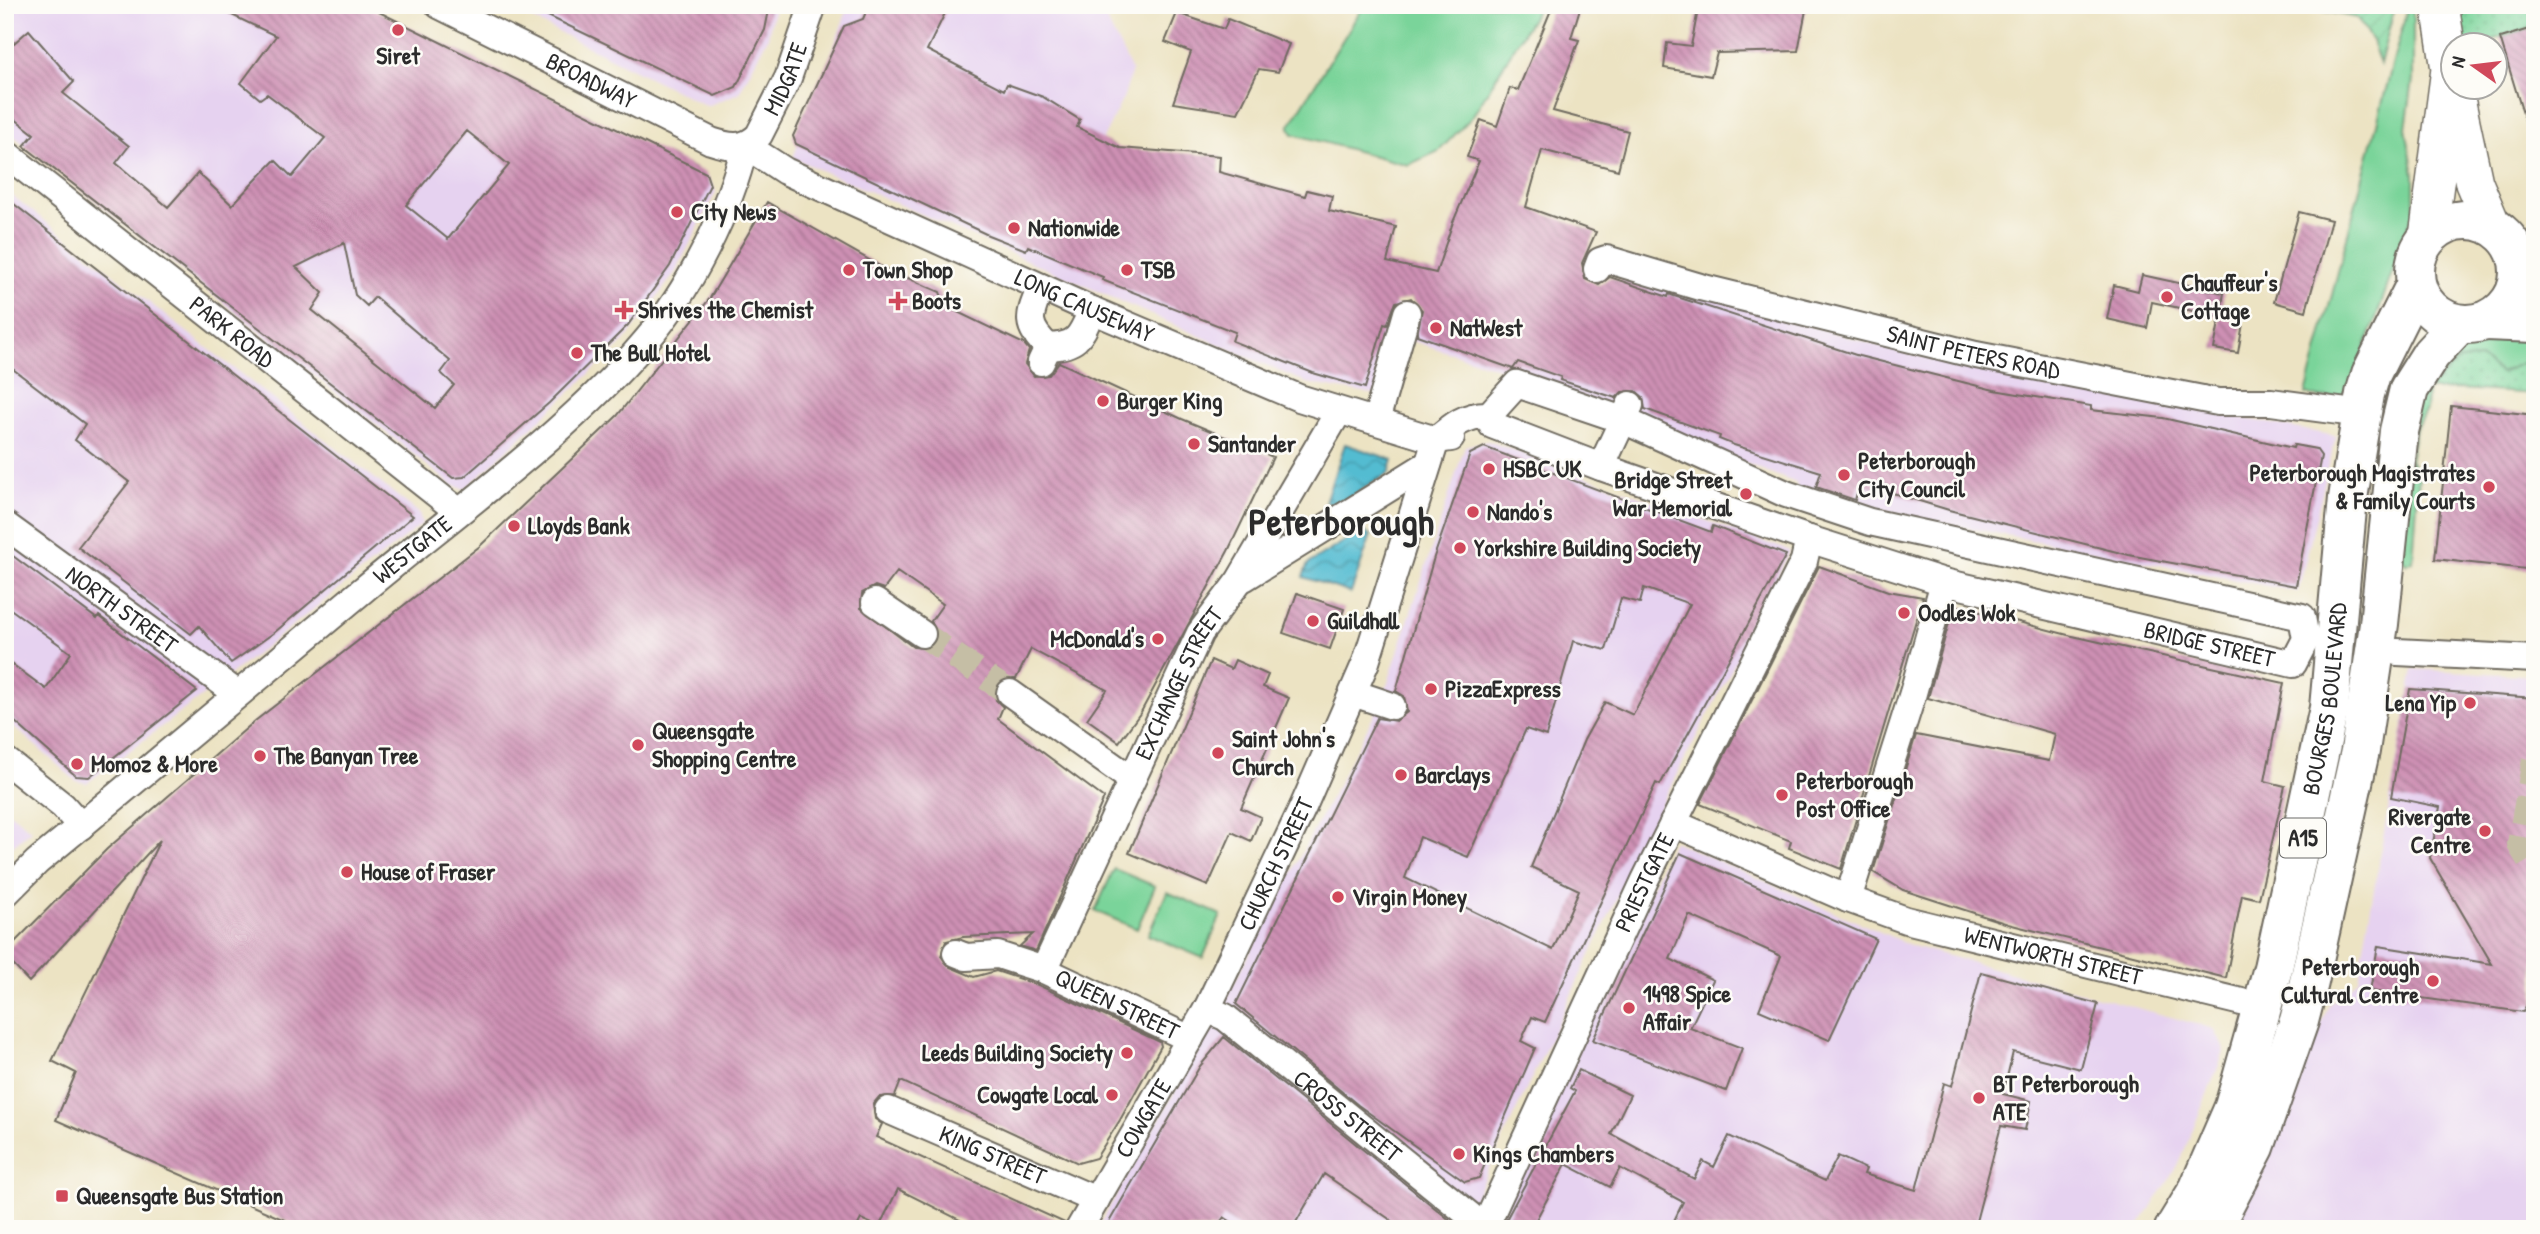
<svg xmlns="http://www.w3.org/2000/svg" width="2540" height="1234" font-family="'Patrick Hand',sans-serif">
<style>
.built{fill:#e6d2f0}
.grass{fill:#7ad49a;stroke:#528062;stroke-width:2}
.park{fill:url(#park-dots);stroke:#528062;stroke-width:2}
.garden{fill:url(#garden-furrows);stroke:#528062;stroke-width:2}
.water{fill:url(#water-waves);stroke:#3f747e;stroke-width:2}
.building{fill:url(#building-back-hatch);fill-rule:evenodd}
.lines{fill:none;stroke-linecap:round;stroke-linejoin:round}
.street-tunnel{stroke:#c5bea5;stroke-width:26;stroke-dasharray:26 13;stroke-linecap:butt}
.street-casing{stroke:#6f6b60;stroke-width:30}
.secondary-casing{stroke:#6f6b60;stroke-width:40}
.primary-casing{stroke:#6f6b60;stroke-width:42}
.street{stroke:#fff;stroke-width:26}
.secondary{stroke:#fff;stroke-width:37}
.primary{stroke:#fff;stroke-width:38}
.poi-dot{fill:#d1495b;stroke:#fdfcf7;stroke-width:2.5}
.labels{text-anchor:middle;stroke-width:5;stroke-linejoin:round;paint-order:stroke}
.shield{fill:#fdfcf7;stroke:#6a6a68;stroke-width:2}
.shield-label{font-size:23px;font-weight:bold;fill:#2b2b2b}
.poi-label{font-size:24px;font-weight:bold;fill:#2b2b2b;stroke:#fdfcf7;text-anchor:start}
.street-label{font-size:24px;fill:#2b2b2b;stroke:#fdfcf7}
.town-label{font-size:38px;font-weight:bold;fill:#2b2b2b;stroke:#fdfcf7}
</style>
<defs>
<pattern id="park-dots" width="8" height="8" patternUnits="userSpaceOnUse" patternTransform="scale(1.75)"><rect width="8" height="8" fill="#7ad49a"/><path d="M2 2h.1M6 6h.1" fill="none" stroke="#6ab685" stroke-width="1.8" stroke-linecap="round"/></pattern>
<pattern id="garden-furrows" width="10" height="10" patternUnits="userSpaceOnUse" patternTransform="scale(1.75)"><rect width="10" height="10" fill="#7ad49a"/><path d="M-1 1l2-2M0 10L10 0M9 11l2-2" fill="none" stroke="#6ab685"/></pattern>
<pattern id="water-waves" width="16" height="10" patternUnits="userSpaceOnUse" patternTransform="scale(1.75)"><rect width="16" height="10" fill="#53bcd1"/><path d="M0 5q4-4 8 0t8 0" fill="none" stroke="#4599aa"/></pattern>
<pattern id="building-back-hatch" width="6" height="6" patternUnits="userSpaceOnUse" patternTransform="scale(1.75)"><rect width="6" height="6" fill="#ce90b4"/><path d="M-1 5l2 2M0 0l6 6M5-1l2 2" fill="none" stroke="#a77693"/></pattern>
</defs>
<rect width="100%" height="100%" fill="#fdfcf7"/>
<filter id="ink" filterUnits="userSpaceOnUse"><feTurbulence type="fractalNoise" baseFrequency=".0143" numOctaves="2"/><feDisplacementMap in="SourceGraphic" scale="14" xChannelSelector="R" yChannelSelector="G"/><feConvolveMatrix kernelMatrix="1 2 1 2 8 2 1 2 1" color-interpolation-filters="sRGB"/></filter>
<filter id="wash" filterUnits="userSpaceOnUse"><feTurbulence type="fractalNoise" baseFrequency=".00686" numOctaves="4" result="noise"/><feDisplacementMap in="SourceGraphic" scale="28" xChannelSelector="R" yChannelSelector="G"/><feGaussianBlur stdDeviation="1.57" result="paint"/><feColorMatrix in="noise" values="0 0 0 0 0 0 0 0 0 0 0 0 0 0 0 0 0 1.4 0 .05"/><feComposite in="paint" operator="in"/></filter>
<g filter="url(#wash)">
<rect width="100%" height="100%" fill="#ece3c3"/>
<path class="built" d="M 5,5 L 364,5 L 707,175 L 716,192 L 675,273 L 624,342 L 465,489 L 453,486 L 5,129 Z
M 504,5 L 775,5 L 768,37 L 739,93 L 707,106 Z
M 849,5 L 1099,5 L 1132,71 L 1124,96 L 1080,186 L 1365,296 L 1593,362 L 1625,272 L 1903,353 L 2336,436 L 2298,592 L 1877,510 L 1870,521 L 1798,499 L 1796,483 L 1499,368 L 1396,336 L 1375,395 L 1307,383 L 793,158 Z
M 5,190 L 419,513 L 422,524 L 231,674 L 87,783 L 76,781 L 5,719 Z
M 1488,441 L 1790,551 L 1747,640 L 1666,795 L 1460,1229 L 1097,1229 L 1201,1046 L 1383,698 L 1465,446 Z
M 2413,669 L 2535,676 L 2535,1229 L 2233,1229 L 2329,1005 L 2358,980 Z
M 5,809 L 31,830 L 5,852 Z
M 1673,841 L 1912,946 L 2214,1029 L 2225,1050 L 2178,1166 L 2137,1229 L 1493,1229 Z"/>
<path class="grass" d="M 1364,5 L 1540,5 L 1472,117 L 1439,151 L 1408,165 L 1293,134 L 1289,127 Z
M 2408,5 L 2413,5 L 2413,80 L 2406,128 L 2414,175 L 2414,211 L 2353,383 L 2341,396 L 2319,398 L 2306,394 Z
M 2535,337 L 2535,365 L 2522,363 L 2501,373 L 2481,359 L 2427,390 L 2426,410 L 2416,428 L 2410,460 L 2419,475 L 2413,561 L 2407,564 L 2396,552 L 2418,401 L 2439,368 L 2462,351 L 2484,340 Z
M 1114,869 L 1155,886 L 1137,929 L 1095,911 Z
M 1167,892 L 1221,915 L 1203,958 L 1148,935 Z"/>
<path class="park" d="M 2457,5 L 2535,5 L 2535,26 L 2476,45 L 2458,45 Z
M 2481,359 L 2501,373 L 2522,363 L 2535,365 L 2535,394 L 2459,389 L 2427,390 L 2459,360 Z"/>
<path class="garden" d="M 2294,5 L 2395,5 L 2380,64 L 2372,41 L 2357,18 Z"/>
<path class="water" d="M 1345,444 L 1393,460 L 1389,473 L 1336,506 L 1325,502 Z
M 1361,531 L 1371,535 L 1351,593 L 1303,577 L 1308,564 Z"/>
<g id="blocks">
<path class="building" d="M 211,5 L 365,5 L 706,173 L 710,185 L 670,266 L 628,325 L 549,403 L 464,477 L 453,478 L 24,146 L 34,134 L 5,111 L 5,51 L 29,30 L 74,82 L 63,93 L 129,146 L 116,163 L 168,207 L 198,173 L 232,205 L 275,160 L 292,177 L 325,138 L 267,94 L 260,99 L 241,83 L 276,36 ZM 467,131 L 509,165 L 448,239 L 406,205 ZM 344,243 L 355,295 L 367,306 L 375,297 L 450,361 L 441,373 L 454,385 L 435,408 L 312,310 L 323,293 L 296,267 Z
M 525,5 L 770,5 L 765,30 L 736,87 L 715,96 Z
M 869,5 L 949,5 L 927,50 L 1004,90 L 1007,84 L 1043,97 L 1080,120 L 1077,127 L 1120,148 L 1220,156 L 1219,172 L 1305,196 L 1307,190 L 1332,196 L 1329,211 L 1396,227 L 1387,262 L 1436,273 L 1453,222 L 1479,161 L 1467,157 L 1481,120 L 1497,126 L 1510,88 L 1518,90 L 1553,5 L 1581,5 L 1571,38 L 1579,40 L 1553,111 L 1628,131 L 1618,170 L 1542,150 L 1526,207 L 1596,232 L 1582,263 L 1585,279 L 1599,285 L 1610,277 L 1668,297 L 1669,294 L 1674,296 L 1859,356 L 1994,390 L 2091,406 L 2091,410 L 2163,418 L 2293,448 L 2294,445 L 2316,449 L 2321,456 L 2296,586 L 2129,555 L 1949,510 L 1860,483 L 1855,500 L 1816,487 L 1821,472 L 1734,445 L 1719,439 L 1720,436 L 1645,409 L 1643,397 L 1636,391 L 1622,392 L 1616,398 L 1560,380 L 1561,377 L 1518,362 L 1513,369 L 1417,335 L 1422,310 L 1411,298 L 1396,302 L 1387,325 L 1384,324 L 1365,388 L 1313,373 L 1232,341 L 1235,332 L 1102,280 L 1103,277 L 1028,246 L 1026,250 L 988,235 L 796,144 L 793,136 L 844,26 L 863,19 Z
M 1699,5 L 1807,5 L 1798,51 L 1717,53 L 1711,76 L 1664,68 L 1667,43 L 1691,46 Z
M 1177,13 L 1224,29 L 1228,19 L 1289,44 L 1278,72 L 1259,69 L 1238,113 L 1173,103 L 1191,52 L 1165,42 Z
M 2535,27 L 2535,136 L 2530,137 L 2500,38 Z
M 5,197 L 413,516 L 275,632 L 231,663 L 199,626 L 191,634 L 78,547 L 129,482 L 75,440 L 85,424 L 5,363 Z
M 767,202 L 880,266 L 940,292 L 945,306 L 1024,344 L 1029,350 L 1025,364 L 1034,376 L 1049,375 L 1059,362 L 1182,419 L 1273,457 L 1228,551 L 1141,712 L 1119,742 L 1087,719 L 1107,690 L 1031,649 L 1016,679 L 1003,679 L 994,691 L 996,700 L 1003,707 L 998,719 L 1104,798 L 1036,951 L 1020,946 L 1033,934 L 963,937 L 946,941 L 941,956 L 950,967 L 974,977 L 996,971 L 1038,985 L 1160,1042 L 1161,1046 L 1120,1120 L 1096,1158 L 1078,1163 L 901,1081 L 895,1096 L 879,1097 L 873,1104 L 875,1119 L 882,1124 L 876,1137 L 1065,1223 L 1063,1229 L 959,1229 L 964,1222 L 898,1189 L 879,1227 L 861,1219 L 856,1229 L 305,1229 L 56,1120 L 76,1073 L 52,1061 L 160,840 L 29,982 L 5,956 L 5,952 L 107,849 L 255,721 L 480,546 L 617,416 L 710,298 ZM 897,572 L 943,604 L 931,621 L 938,636 L 928,648 L 913,647 L 861,608 L 862,593 L 875,586 L 884,589 Z
M 2299,212 L 2331,220 L 2306,311 L 2274,302 Z
M 2142,275 L 2224,293 L 2220,317 L 2152,302 L 2147,328 L 2107,319 L 2114,285 L 2138,291 Z
M 2220,317 L 2243,323 L 2238,353 L 2214,349 Z
M 2451,406 L 2535,415 L 2535,570 L 2435,559 Z
M 1484,447 L 1711,532 L 1713,526 L 1786,555 L 1660,785 L 1656,783 L 1545,1022 L 1532,1017 L 1521,1041 L 1535,1048 L 1479,1178 L 1465,1182 L 1358,1105 L 1236,1004 L 1377,718 L 1396,721 L 1407,712 L 1404,696 L 1396,691 L 1434,557 L 1470,454 ZM 1644,588 L 1690,604 L 1633,715 L 1605,702 L 1584,740 L 1531,867 L 1579,890 L 1553,950 L 1405,878 L 1420,837 L 1468,857 L 1526,729 L 1546,736 L 1573,641 L 1606,650 L 1621,598 L 1640,603 Z
M 5,550 L 97,619 L 99,616 L 197,691 L 89,777 L 76,776 L 5,713 L 5,659 L 46,689 L 71,653 L 5,605 Z
M 1819,566 L 1888,591 L 1923,597 L 1841,869 L 1789,848 L 1791,841 L 1700,804 Z
M 1297,593 L 1344,609 L 1330,649 L 1283,633 Z
M 1954,605 L 2068,635 L 2284,683 L 2265,781 L 2285,786 L 2259,899 L 2242,895 L 2226,978 L 2008,924 L 1903,890 L 1873,872 L 1916,735 L 2049,761 L 2055,734 L 1928,698 Z
M 1211,660 L 1231,669 L 1235,660 L 1268,675 L 1263,687 L 1289,698 L 1241,808 L 1261,817 L 1251,841 L 1232,832 L 1208,886 L 1129,853 Z
M 2410,689 L 2535,698 L 2535,1005 L 2527,1004 L 2523,1012 L 2370,991 L 2378,946 L 2492,964 L 2430,858 L 2440,807 L 2391,797 Z
M 1680,853 L 1876,939 L 1829,1040 L 1759,1010 L 1781,956 L 1689,915 L 1670,959 L 1713,980 L 1690,1028 L 1742,1048 L 1726,1091 L 1593,1040 Z
M 1981,972 L 2098,1004 L 2081,1069 L 2013,1052 L 2003,1094 L 2031,1101 L 2025,1130 L 2001,1126 L 1974,1229 L 1670,1229 L 1683,1202 L 1620,1168 L 1610,1187 L 1566,1164 L 1531,1229 L 1501,1229 L 1575,1091 L 1570,1088 L 1579,1070 L 1630,1095 L 1611,1134 L 1694,1179 L 1703,1161 L 1714,1167 L 1729,1136 L 1825,1181 L 1838,1156 L 1866,1169 L 1864,1174 L 1916,1190 L 1944,1083 L 1952,1086 Z
M 1224,1037 L 1446,1217 L 1459,1229 L 1404,1229 L 1324,1174 L 1292,1229 L 1242,1229 L 1224,1217 L 1215,1229 L 1105,1229 L 1200,1066 Z"/>
</g>
</g>
<g filter="url(#ink)">
<use href="#blocks" fill-opacity="0" stroke="#6f6b60" stroke-width="2"/>
<g class="lines">
<path class="street-tunnel" d="M 922,634 L 1010,693
M 2535,760 L 2520,844 L 2535,869"/>
<defs>
<g id="street">
<path id="s1" d="M 439,5 L 711,141 C 729,147 745,150 759,135 L 788,78 L 813,5"/>
<path id="s2" d="M 745,145 L 785,171 L 1092,310 L 1299,398 L 1436,440 L 1451,438"/>
<path id="s3" d="M 5,153 L 458,511"/>
<path id="s4" d="M 1597,269 L 1600,261 L 1606,259 L 1700,287 L 1976,355 L 2218,402 L 2271,402 L 2362,414"/>
<path d="M 1048,347 C 1079,346 1081,335 1092,310"/>
<path d="M 1041,362 L 1048,347 C 1024,324 1029,316 1041,287"/>
<path d="M 1376,421 L 1407,313"/>
<path id="s5" d="M 1436,440 C 1452,426 1466,414 1489,415 L 1492,425 L 1601,467 L 1809,539 L 1944,582 L 2293,664 L 2306,639 L 2302,617 L 1870,522 L 1786,494 L 1623,420 L 1517,384 L 1489,415"/>
<path d="M 1601,467 L 1630,405"/>
<path id="s6" d="M 5,525 L 238,694"/>
<path d="M 1244,578 L 1428,464"/>
<path d="M 875,602 L 922,634"/>
<path d="M 2397,652 L 2535,659"/>
<path d="M 1010,693 L 1131,779"/>
<path d="M 1353,693 L 1392,706"/>
<path d="M 5,760 L 63,806 L 81,826"/>
<path id="s7" d="M 1673,823 L 1848,899 L 1906,920 L 2262,1007"/>
<path id="s8" d="M 5,894 L 37,862 C 146,772 254,681 363,590 C 455,513 568,433 645,342 C 689,291 730,210 745,145"/>
<path d="M 1848,899 L 1913,693 L 1944,582"/>
<path id="s9" d="M 956,953 L 966,957 L 998,955 L 1044,970 L 1190,1039"/>
<path id="s10" d="M 1044,970 L 1200,633 L 1239,581 L 1339,411"/>
<path id="s11" d="M 1207,1009 L 1225,1017 L 1484,1227"/>
<path id="s12" d="M 888,1110 L 1096,1200"/>
<path id="s13" d="M 1079,1229 L 1207,1009 L 1303,807 L 1366,662 L 1436,440"/>
<path id="s14" d="M 1484,1229 L 1645,880 L 1804,561 L 1809,539"/>
</g>
<path id="secondary" d="M 2440,5 L 2452,82
M 2456,99 L 2474,183 L 2492,226
M 2428,237 L 2450,69"/>
<g id="primary">
<circle cx="2467" cy="272" r="52"/>
<path d="M 2486,321 L 2535,323"/>
<path id="s15" d="M 2174,1229 L 2198,1190 L 2234,1107 L 2273,968 L 2329,708 L 2348,498 L 2365,394 L 2371,374 L 2416,284"/>
<path d="M 2212,1229 L 2255,1147 L 2299,1021 L 2309,982 L 2360,751 L 2379,624 L 2399,431 L 2409,389 L 2431,354 L 2459,324"/>
</g>
</defs>
<use href="#street" class="street-casing"/>
<use href="#secondary" class="secondary-casing"/>
<use href="#primary" class="primary-casing"/>
<use href="#street" class="street"/>
<use href="#secondary" class="secondary"/>
<use href="#primary" class="primary"/>
</g>
</g>
<g class="poi-dot">
<circle cx="398" cy="30" r="7"/>
<circle cx="677" cy="212" r="7"/>
<circle cx="1014" cy="228" r="7"/>
<circle cx="849" cy="270" r="7"/>
<circle cx="1127" cy="270" r="7"/>
<circle cx="2167" cy="297" r="7"/>
<path d="M894.5 290.5h7v7h7v7h-7v7h-7v-7h-7v-7h7z"/>
<path d="M620.5 299.5h7v7h7v7h-7v7h-7v-7h-7v-7h7z"/>
<circle cx="1436" cy="328" r="7"/>
<circle cx="577" cy="353" r="7"/>
<circle cx="1103" cy="401" r="7"/>
<circle cx="1194" cy="444" r="7"/>
<circle cx="1489" cy="469" r="7"/>
<circle cx="1844" cy="475" r="7"/>
<circle cx="2489" cy="487" r="7"/>
<circle cx="1746" cy="494" r="7"/>
<circle cx="1473" cy="512" r="7"/>
<circle cx="514" cy="526" r="7"/>
<circle cx="1460" cy="548" r="7"/>
<circle cx="1904" cy="613" r="7"/>
<circle cx="1313" cy="621" r="7"/>
<circle cx="1158" cy="639" r="7"/>
<circle cx="1431" cy="689" r="7"/>
<circle cx="2470" cy="703" r="7"/>
<circle cx="638" cy="745" r="7"/>
<circle cx="1218" cy="753" r="7"/>
<circle cx="260" cy="756" r="7"/>
<circle cx="77" cy="764" r="7"/>
<circle cx="1401" cy="775" r="7"/>
<circle cx="1782" cy="795" r="7"/>
<circle cx="2485" cy="831" r="7"/>
<circle cx="347" cy="872" r="7"/>
<circle cx="1338" cy="897" r="7"/>
<circle cx="2433" cy="981" r="7"/>
<circle cx="1629" cy="1008" r="7"/>
<circle cx="1127" cy="1053" r="7"/>
<circle cx="1112" cy="1095" r="7"/>
<circle cx="1979" cy="1098" r="7"/>
<circle cx="1459" cy="1154" r="7"/>
<rect x="55" y="1189" width="14" height="14" rx="3.5"/>
</g>
<g class="labels">
<rect class="shield" x="2280" y="818.5" width="46" height="39" rx="5"/>
<g class="shield-label">
<text x="2303" y="846">A15</text>
</g>
<g class="poi-label">
<text x="398" y="64" text-anchor="middle">Siret</text>
<text x="691" y="220">City News</text>
<text x="1028" y="236">Nationwide</text>
<text x="863" y="278">Town Shop</text>
<text x="1141" y="278">TSB</text>
<text x="2181" y="291">Chauffeur's<tspan x="2181" dy="28">Cottage</tspan></text>
<text x="912" y="309">Boots</text>
<text x="638" y="318">Shrives the Chemist</text>
<text x="1450" y="336">NatWest</text>
<text x="591" y="361">The Bull Hotel</text>
<text x="1117" y="409">Burger King</text>
<text x="1208" y="452">Santander</text>
<text x="1858" y="469">Peterborough<tspan x="1858" dy="28">City Council</tspan></text>
<text x="1503" y="477">HSBC UK</text>
<text x="2475" y="481" text-anchor="end">Peterborough Magistrates<tspan x="2475" dy="28">&amp; Family Courts</tspan></text>
<text x="1732" y="488" text-anchor="end">Bridge Street<tspan x="1732" dy="28">War Memorial</tspan></text>
<text x="1487" y="520">Nando's</text>
<text x="528" y="534">Lloyds Bank</text>
<text x="1474" y="556">Yorkshire Building Society</text>
<text x="1918" y="621">Oodles Wok</text>
<text x="1327" y="629">Guildhall</text>
<text x="1144" y="647" text-anchor="end">McDonald's</text>
<text x="1445" y="697">PizzaExpress</text>
<text x="2456" y="711" text-anchor="end">Lena Yip</text>
<text x="652" y="739">Queensgate<tspan x="652" dy="28">Shopping Centre</tspan></text>
<text x="1232" y="747">Saint John's<tspan x="1232" dy="28">Church</tspan></text>
<text x="274" y="764">The Banyan Tree</text>
<text x="91" y="772">Momoz &amp; More</text>
<text x="1415" y="783">Barclays</text>
<text x="1796" y="789">Peterborough<tspan x="1796" dy="28">Post Office</tspan></text>
<text x="2471" y="825" text-anchor="end">Rivergate<tspan x="2471" dy="28">Centre</tspan></text>
<text x="361" y="880">House of Fraser</text>
<text x="1352" y="905">Virgin Money</text>
<text x="2419" y="975" text-anchor="end">Peterborough<tspan x="2419" dy="28">Cultural Centre</tspan></text>
<text x="1643" y="1002">1498 Spice<tspan x="1643" dy="28">Affair</tspan></text>
<text x="1113" y="1061" text-anchor="end">Leeds Building Society</text>
<text x="1993" y="1092">BT Peterborough<tspan x="1993" dy="28">ATE</tspan></text>
<text x="1098" y="1103" text-anchor="end">Cowgate Local</text>
<text x="1473" y="1162">Kings Chambers</text>
<text x="76" y="1204">Queensgate Bus Station</text>
</g>
<g class="street-label">
<text dy="8" stroke="none"><textPath href="#s1" startOffset="418">MIDGATE</textPath></text>
<text dy="8" stroke="none"><textPath href="#s1" startOffset="170">BROADWAY</textPath></text>
<text dy="8" stroke="none"><textPath href="#s2" startOffset="376">LONG CAUSEWAY</textPath></text>
<text dy="8" stroke="none"><textPath href="#s3" startOffset="289">PARK ROAD</textPath></text>
<text dy="8" stroke="none"><textPath href="#s4" startOffset="394">SAINT PETERS ROAD</textPath></text>
<text dy="8" stroke="none"><textPath href="#s8" startOffset="534">WESTGATE</textPath></text>
<text dy="8" stroke="none"><textPath href="#s6" startOffset="144">NORTH STREET</textPath></text>
<text dy="8" stroke="none"><textPath href="#s5" startOffset="822">BRIDGE STREET</textPath></text>
<text dy="8" stroke="none"><textPath href="#s10" startOffset="317">EXCHANGE STREET</textPath></text>
<text dy="8" stroke="none"><textPath href="#s15" startOffset="555">BOURGES BOULEVARD</textPath></text>
<text dy="8" stroke="none"><textPath href="#s13" startOffset="415">CHURCH STREET</textPath></text>
<text dy="8" stroke="none"><textPath href="#s14" startOffset="382">PRIESTGATE</textPath></text>
<text dy="8" stroke="none"><textPath href="#s7" startOffset="404">WENTWORTH STREET</textPath></text>
<text dy="8" stroke="none"><textPath href="#s9" startOffset="172">QUEEN STREET</textPath></text>
<text dy="8" stroke="none"><textPath href="#s11" startOffset="177">CROSS STREET</textPath></text>
<text dy="8" stroke="none"><textPath href="#s13" startOffset="128">COWGATE</textPath></text>
<text dy="8" stroke="none"><textPath href="#s12" startOffset="114">KING STREET</textPath></text>
</g>
<g class="town-label">
<text x="1341" y="535">Peterborough</text>
</g>
</g>
<rect width="2540" height="1234" fill="none" stroke="#fdfcf7" stroke-width="28"/>
<g transform="translate(2474 66) rotate(284)"><circle r="33" fill="#fdfcf7" stroke="#a9a8a5" stroke-width="2"/>
<path d="M0-5L12 26L0 18L-12 26Z" fill="#d1495b"/>
<text y="-10" font-size="19" font-weight="bold" text-anchor="middle" fill="#2b2b2b">N</text>
</g>
</svg>
